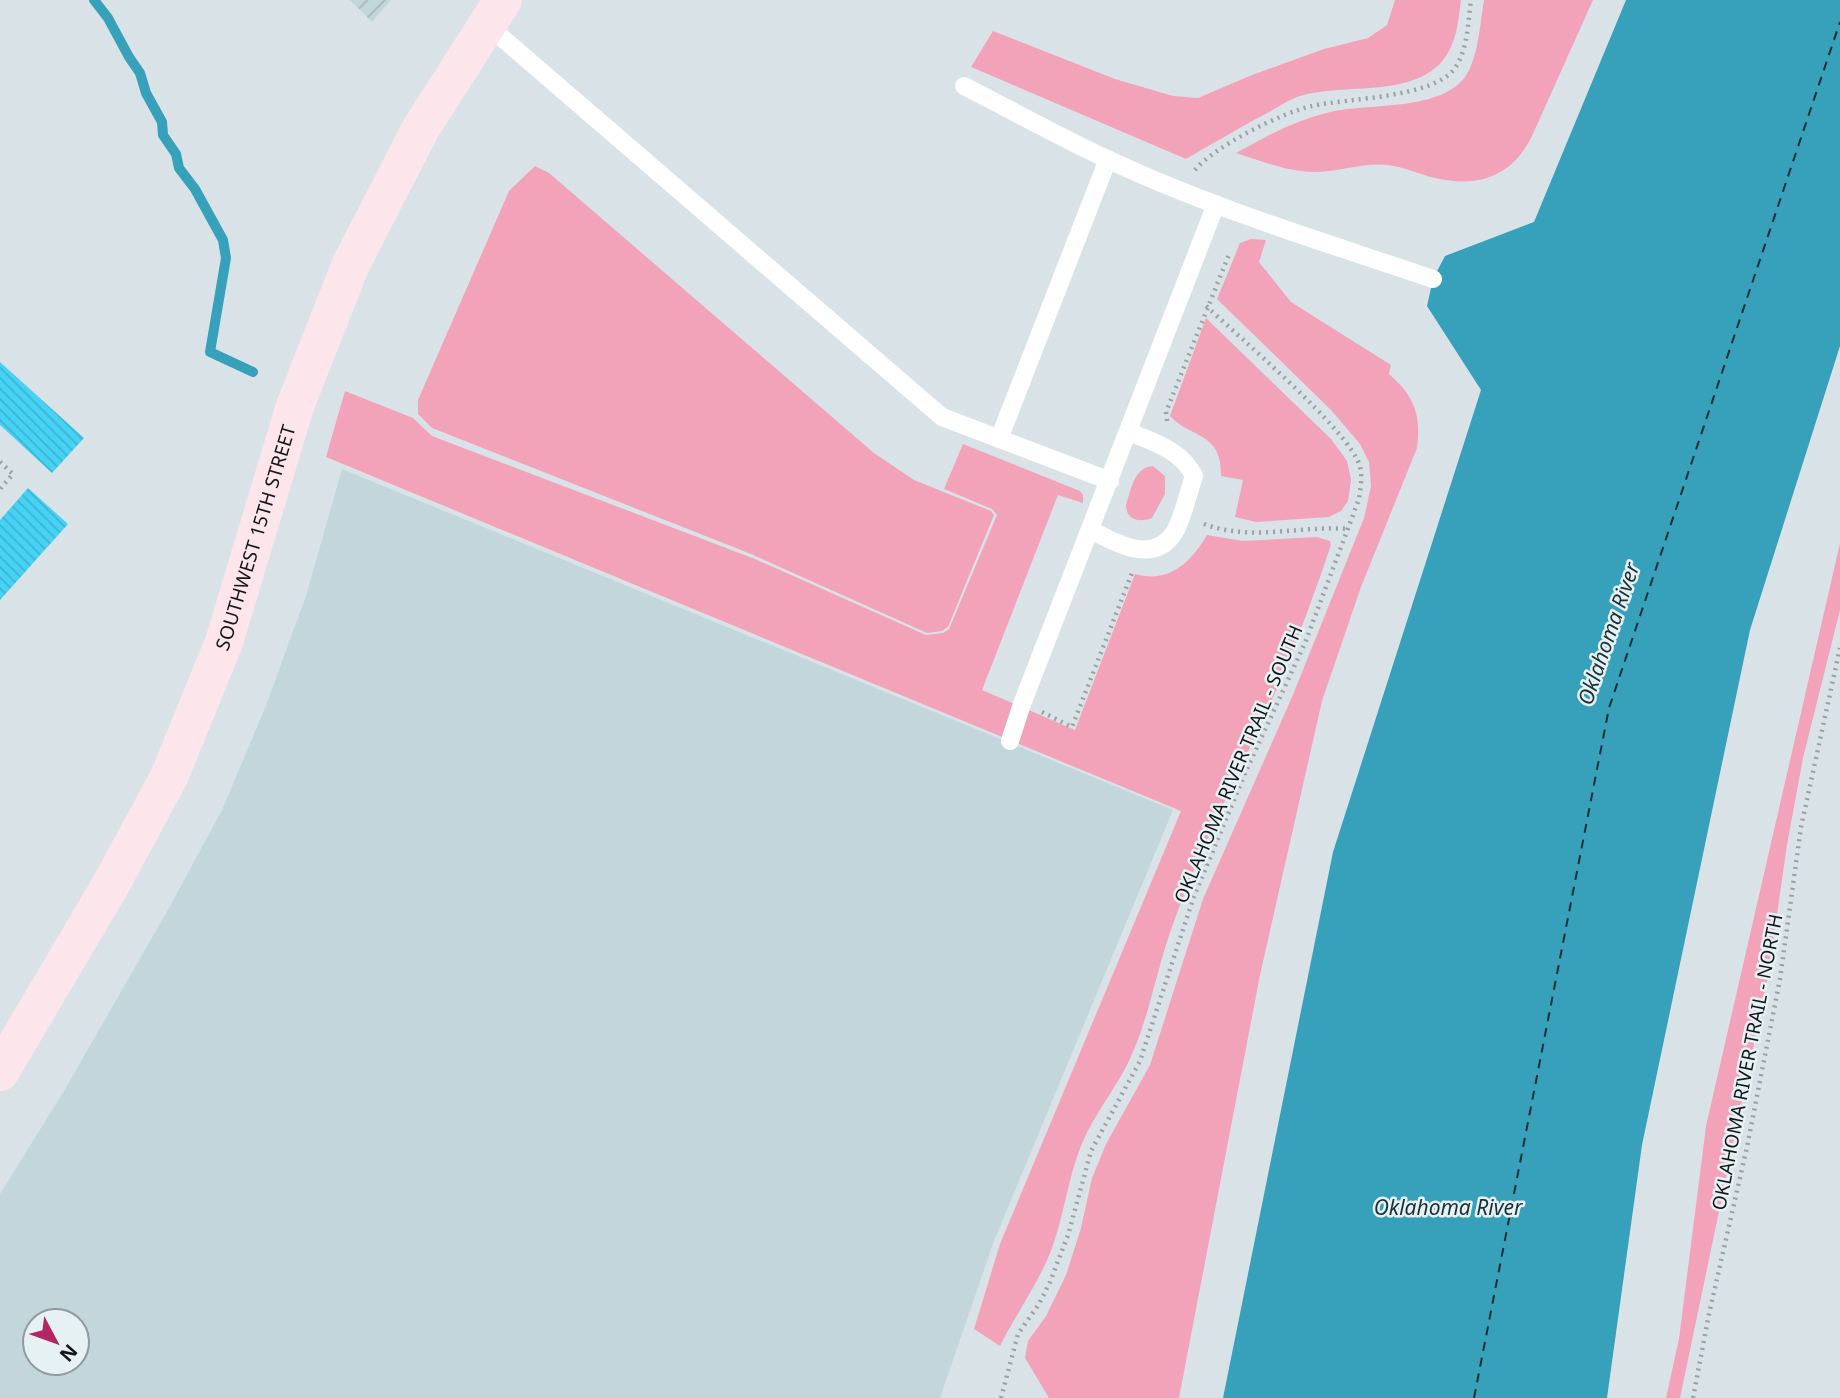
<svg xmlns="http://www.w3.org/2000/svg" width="1840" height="1398" font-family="'Noto Sans',sans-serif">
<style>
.built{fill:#c3d6db;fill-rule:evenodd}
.industrial{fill:url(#industrial-furrows)}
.grass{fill:#f2a3ba}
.water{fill:#37a0ba}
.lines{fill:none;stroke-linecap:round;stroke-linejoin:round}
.stream{stroke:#37a0ba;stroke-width:10}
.ferry{stroke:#1a3037;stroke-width:2;stroke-dasharray:9 7;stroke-linecap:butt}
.building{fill:url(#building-back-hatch)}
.path{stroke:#99a1a4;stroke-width:4.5;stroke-dasharray:2 5;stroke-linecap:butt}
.service{stroke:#fff;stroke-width:18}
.secondary{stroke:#fde5ec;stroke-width:38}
.labels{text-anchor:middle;stroke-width:5;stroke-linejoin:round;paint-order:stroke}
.street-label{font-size:19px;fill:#131618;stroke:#e6f1f4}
.water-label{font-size:21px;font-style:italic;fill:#1a3037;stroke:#e6f1f4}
</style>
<defs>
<pattern id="industrial-furrows" width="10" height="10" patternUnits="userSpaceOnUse" patternTransform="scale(1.75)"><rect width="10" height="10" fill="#c3d6db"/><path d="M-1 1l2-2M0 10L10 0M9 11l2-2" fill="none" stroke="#a7b7bb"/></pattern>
<pattern id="building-back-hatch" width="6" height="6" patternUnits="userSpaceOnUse" patternTransform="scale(1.75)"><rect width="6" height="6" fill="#46d2f5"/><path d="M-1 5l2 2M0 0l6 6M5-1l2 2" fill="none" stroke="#3cb4d1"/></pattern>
</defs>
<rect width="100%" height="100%" fill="#d9e3e7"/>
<path class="built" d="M 342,469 L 1173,810 L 994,1241 L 940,1398 L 0,1398 L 0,1194 L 64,1091 L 169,908 L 222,810 L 265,708 L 306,596 ZM 35,1321 L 77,1321 L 77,1363 L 35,1363 Z"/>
<path class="industrial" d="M 350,0 L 391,0 L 372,22 Z"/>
<path class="grass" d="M 1395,0 L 1461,0 C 1459,14 1458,29 1453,42 C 1431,103 1349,81 1300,96 C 1290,99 1280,106 1271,111 C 1242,126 1214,143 1186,159 L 971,67 L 993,31 L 1115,79 L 1173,96 L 1198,98 L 1252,75 L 1324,49 L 1368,38 L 1387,25 Z
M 1484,0 L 1593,0 L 1532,136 C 1512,177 1478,188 1435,178 C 1419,174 1404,167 1388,165 C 1365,162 1338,172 1314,172 C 1287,172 1262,161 1236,153 C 1268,135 1294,121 1330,112 C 1367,103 1444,112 1467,74 C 1479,53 1480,23 1484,0 Z
M 535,166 L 549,173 L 874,453 L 914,480 L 991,511 L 994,515 L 948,627 L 942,631 L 927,633 L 751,554 L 432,428 L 418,414 L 418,400 L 509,191 Z
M 1251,239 L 1266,240 L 1259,262 L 1291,302 L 1391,365 L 1389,374 C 1415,397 1421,414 1417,448 L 1361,587 L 1322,701 L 1260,975 L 1179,1398 L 1049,1398 L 1025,1358 L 1028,1341 L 1046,1316 L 1066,1275 L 1081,1228 L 1092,1178 L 1106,1144 L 1150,1065 L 1203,899 L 1292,697 L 1364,518 L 1371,486 L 1369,462 L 1360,444 L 1331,410 L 1217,299 L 1240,243 Z
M 1206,318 L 1331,439 L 1347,461 L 1351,480 L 1348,501 L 1341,511 L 1329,517 L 1256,522 L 1235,517 L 1243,480 L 1221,476 C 1222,432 1192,439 1170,416 Z
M 345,391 L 413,418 L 432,436 L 755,559 L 926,635 L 943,633 L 949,629 L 997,515 L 992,509 L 944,489 L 963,444 L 1080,491 L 1083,495 L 1083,503 L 1058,495 L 982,690 L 1075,730 L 1135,574 C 1169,584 1191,562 1207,535 L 1243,541 L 1317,537 L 1330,541 L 1331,545 C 1316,590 1299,635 1281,679 C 1245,762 1202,842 1172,927 C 1156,971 1149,1020 1128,1063 C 1114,1091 1093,1116 1081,1146 C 1068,1178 1064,1215 1052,1248 C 1039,1283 1017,1312 1000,1346 L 974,1329 L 1000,1244 L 1181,811 L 326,457 Z
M 1153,466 L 1165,476 L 1165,494 L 1152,518 C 1139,523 1126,520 1126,505 C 1131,490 1134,467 1153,466 Z
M 1840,543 L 1840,610 L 1803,758 L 1787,845 L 1768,977 L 1680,1398 L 1666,1398 L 1679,1339 L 1706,1126 Z"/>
<path class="water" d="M 1626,0 L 1840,0 L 1840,346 L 1750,630 L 1642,1145 L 1607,1398 L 1223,1398 L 1333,852 L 1481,390 L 1427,306 L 1433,279 L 1445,256 L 1534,222 Z"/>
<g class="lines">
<path class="stream" d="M 94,0 L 108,18 L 129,57 L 140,73 L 146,93 L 162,122 L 163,135 L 176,154 L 179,168 L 195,189 L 223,240 L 226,258 L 210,352 L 253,372"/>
<path class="ferry" d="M 1474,1398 L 1609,708 L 1840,22"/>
</g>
<path class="building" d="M 0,362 L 84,438 L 52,473 L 0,425 Z
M 28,488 L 68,524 L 0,600 L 0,520 Z"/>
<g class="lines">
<path class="path" d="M 1195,170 C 1213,147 1283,112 1312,106 C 1348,98 1434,98 1455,68 C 1468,49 1468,21 1471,0
M 1167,421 L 1166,412 L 1230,252
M 0,462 L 13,474 L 0,489
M 1204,524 C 1252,542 1300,525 1349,529
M 1042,712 L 1072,727 L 1132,573
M 1001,1398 L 1018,1334 L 1039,1304 L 1050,1282 L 1068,1235 L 1091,1151 L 1140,1061 L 1193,899 L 1246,771 L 1305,643 L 1359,499 C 1360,489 1363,478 1360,467 C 1351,431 1235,334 1203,303
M 1693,1398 L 1709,1314 L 1747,1147 L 1780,979 L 1801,827 L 1840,648"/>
<path class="service" d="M 486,24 L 942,417 L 1110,481
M 964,86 C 1011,110 1058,136 1107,159 C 1211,208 1324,242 1433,279
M 999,439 L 1108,159
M 1091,530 C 1115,543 1153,565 1174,533 C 1182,521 1189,490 1194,476 C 1182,451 1154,442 1129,432
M 1010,741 L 1022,704 L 1216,204"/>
<path class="secondary" id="s1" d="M 0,1072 L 110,886 L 169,777 L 224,642 L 295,406 L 351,264 L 421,128 L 503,0"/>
</g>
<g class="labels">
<g class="street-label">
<text dy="7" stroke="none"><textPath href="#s1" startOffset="595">SOUTHWEST 15TH STREET</textPath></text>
<text transform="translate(1238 764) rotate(-67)" y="7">OKLAHOMA RIVER TRAIL - SOUTH</text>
<text transform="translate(1747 1062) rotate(-79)" y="7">OKLAHOMA RIVER TRAIL - NORTH</text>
</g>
<g class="water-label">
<text transform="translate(1609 634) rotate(-71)" y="7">Oklahoma River</text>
<text x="1448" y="1215">Oklahoma River</text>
</g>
</g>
<g transform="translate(56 1342) rotate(131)"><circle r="33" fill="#e6f1f4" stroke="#92999c" stroke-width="2"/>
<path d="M0-5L12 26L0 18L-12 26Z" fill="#b22662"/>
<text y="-10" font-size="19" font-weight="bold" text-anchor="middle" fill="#131618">N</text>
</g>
</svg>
